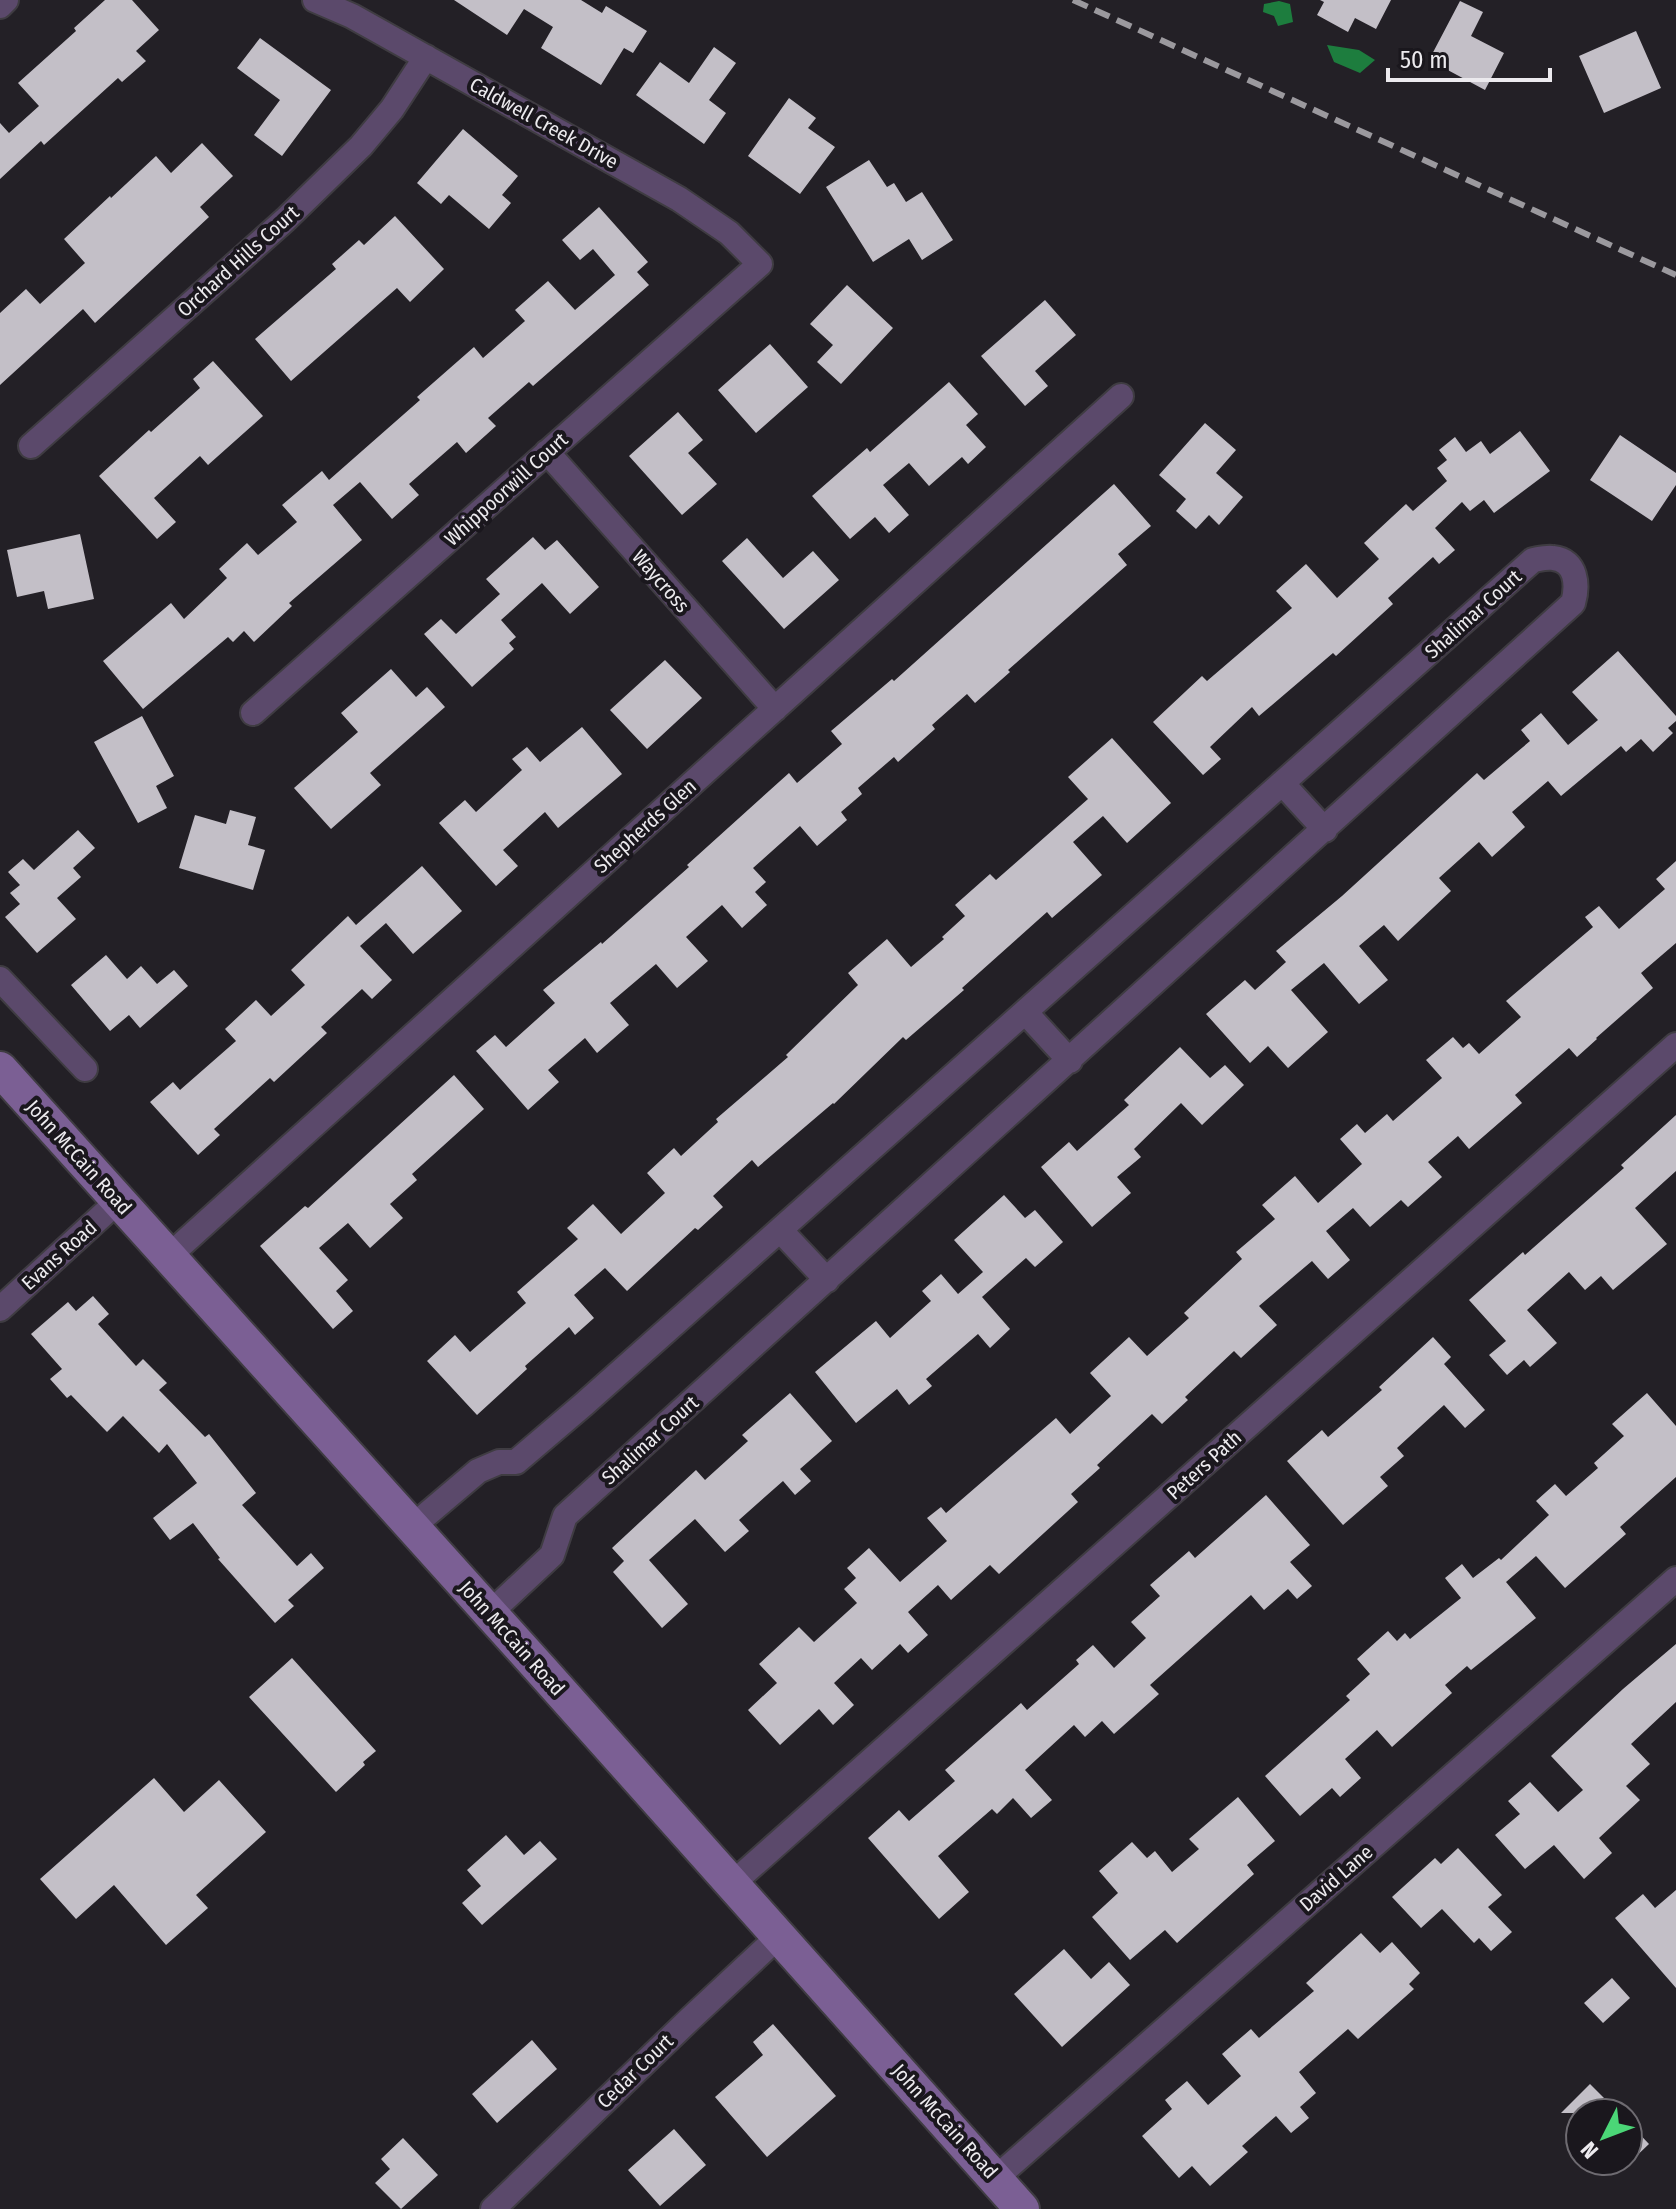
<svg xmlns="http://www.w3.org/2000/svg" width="1676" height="2209" font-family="'Fira Sans Condensed',sans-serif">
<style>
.water{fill:#1d7d3e}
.building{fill:#c3bfc7}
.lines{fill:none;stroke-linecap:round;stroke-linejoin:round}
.street-casing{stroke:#3f3c42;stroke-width:28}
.secondary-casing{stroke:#3f3c42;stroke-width:38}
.street{stroke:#5b496b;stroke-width:24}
.secondary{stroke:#7b5f94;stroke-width:34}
.rail{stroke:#9b999e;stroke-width:6;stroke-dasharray:16 8;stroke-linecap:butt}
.labels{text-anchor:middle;stroke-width:8;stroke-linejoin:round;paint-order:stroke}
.street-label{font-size:20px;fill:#eceaee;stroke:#1a171d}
</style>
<rect width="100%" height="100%" fill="#232026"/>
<path class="water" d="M 1279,1 L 1290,4 L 1293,22 L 1278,26 L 1274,16 L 1263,12 L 1264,4 Z
M 1327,45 L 1359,50 L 1375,60 L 1360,73 L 1334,62 Z"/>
<path class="building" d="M 105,0 L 132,0 L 159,30 L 136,51 L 146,61 L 122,82 L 118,78 L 44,145 L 41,141 L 0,179 L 0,123 L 9,133 L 39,106 L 18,83 L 76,31 L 74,28 Z
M 454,0 L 581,0 L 602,13 L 606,6 L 647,31 L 633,53 L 624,48 L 601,85 L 541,48 L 553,27 L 524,9 L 507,35 Z
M 1320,0 L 1391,0 L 1376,29 L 1355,18 L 1348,32 L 1317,15 L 1324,2 Z
M 1460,1 L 1483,12 L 1471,36 L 1504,53 L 1485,90 L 1429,60 Z
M 1636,31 L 1661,88 L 1604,113 L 1579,56 Z
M 260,38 L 331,90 L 282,156 L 254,135 L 280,100 L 237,68 Z
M 714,47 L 736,63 L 709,100 L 726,113 L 704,144 L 636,95 L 660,62 L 689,83 Z
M 789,98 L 816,118 L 808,128 L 835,147 L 800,194 L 748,156 Z
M 463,129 L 518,176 L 502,195 L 511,203 L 489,229 L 449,195 L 441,204 L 417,183 Z
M 202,143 L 233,176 L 200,207 L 209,217 L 95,323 L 83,309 L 0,385 L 0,313 L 26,289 L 40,304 L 85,263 L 64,239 L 110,196 L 111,198 L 156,156 L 171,173 Z
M 869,160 L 887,187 L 894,183 L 906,202 L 922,192 L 953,240 L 922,260 L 909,239 L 873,262 L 826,187 Z
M 599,207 L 648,262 L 637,272 L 649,285 L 533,386 L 529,382 L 488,418 L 496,426 L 466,453 L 457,442 L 409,484 L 419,495 L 392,519 L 360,482 L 333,505 L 362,540 L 289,603 L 292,606 L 254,642 L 244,631 L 233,642 L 228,637 L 143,709 L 103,661 L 171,603 L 184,619 L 227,578 L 219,569 L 247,543 L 258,555 L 297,522 L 282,505 L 322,471 L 329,480 L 420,400 L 417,397 L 474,347 L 483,358 L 525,321 L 515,310 L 548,281 L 575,310 L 615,275 L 593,249 L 580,260 L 562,240 Z
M 395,216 L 444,269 L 410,302 L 397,288 L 291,381 L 255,339 L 336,269 L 332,264 L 359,240 L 364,245 Z
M 847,285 L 893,328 L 841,384 L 817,362 L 833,345 L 810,324 Z
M 1045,300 L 1076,335 L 1035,371 L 1048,386 L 1025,406 L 981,356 Z
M 770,344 L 808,387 L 756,433 L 718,390 Z
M 213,361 L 263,416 L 208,465 L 200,456 L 154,498 L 176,522 L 157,539 L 99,476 L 149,430 L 151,432 L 200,388 L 193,379 Z
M 949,382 L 978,414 L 966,425 L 986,447 L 968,464 L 962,457 L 929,486 L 909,463 L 883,485 L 909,515 L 889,533 L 875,517 L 850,539 L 812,496 L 867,448 L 870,452 Z
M 678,412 L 703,440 L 688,453 L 717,484 L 682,515 L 629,456 Z
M 1205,423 L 1236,450 L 1216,473 L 1243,497 L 1219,525 L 1209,515 L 1196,529 L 1176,511 L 1186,499 L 1159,475 Z
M 1520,431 L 1550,471 L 1494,513 L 1484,500 L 1470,511 L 1462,502 L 1435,528 L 1455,550 L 1439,564 L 1433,557 L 1388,598 L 1393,604 L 1336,656 L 1333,653 L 1259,716 L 1252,707 L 1210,747 L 1221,759 L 1203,775 L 1153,722 L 1202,676 L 1207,681 L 1292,608 L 1276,591 L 1306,564 L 1337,598 L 1379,559 L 1364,543 L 1406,504 L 1413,511 L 1447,481 L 1437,468 L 1447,460 L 1439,450 L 1455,437 L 1466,452 L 1481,441 L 1490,454 Z
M 1620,435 L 1676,473 L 1676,485 L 1652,521 L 1590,480 Z
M 1114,484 L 1151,526 L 1118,554 L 1127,565 L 1008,670 L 1010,672 L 975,703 L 967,694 L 932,725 L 935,729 L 898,762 L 894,757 L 858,788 L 862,794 L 841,812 L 847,820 L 817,846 L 800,826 L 753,868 L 766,882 L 755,892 L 767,905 L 742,928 L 722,905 L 686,937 L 708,961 L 677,988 L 656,964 L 610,1003 L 629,1025 L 597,1053 L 585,1038 L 548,1070 L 559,1082 L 528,1110 L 476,1051 L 495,1035 L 506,1047 L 555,1003 L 543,990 L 601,942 L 602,944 L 689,867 L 687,865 L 789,773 L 797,783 L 842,744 L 831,731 L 892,679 L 894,681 Z
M 80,534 L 94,599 L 48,609 L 44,591 L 17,597 L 7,550 Z
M 533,537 L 545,550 L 557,540 L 599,587 L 570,614 L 542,583 L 501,620 L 516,637 L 509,643 L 514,649 L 472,687 L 424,634 L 441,619 L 456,634 L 500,594 L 486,579 Z
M 747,538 L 783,578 L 813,551 L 839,580 L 784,629 L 722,561 Z
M 1618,651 L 1676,716 L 1676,721 L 1668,728 L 1673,733 L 1653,752 L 1641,739 L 1626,752 L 1621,746 L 1561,796 L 1548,781 L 1512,812 L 1525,827 L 1492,857 L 1479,842 L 1439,878 L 1451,891 L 1398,941 L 1384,925 L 1359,946 L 1388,980 L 1359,1004 L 1324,963 L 1291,990 L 1328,1032 L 1288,1068 L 1268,1046 L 1250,1063 L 1206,1014 L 1245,980 L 1255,990 L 1286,962 L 1276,951 L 1342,896 L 1477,773 L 1484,780 L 1530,741 L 1521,730 L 1541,713 L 1568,745 L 1598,720 L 1572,692 Z
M 665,660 L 702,698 L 647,749 L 610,710 Z
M 391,669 L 416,697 L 427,687 L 445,707 L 370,773 L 381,785 L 331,829 L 294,788 L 358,732 L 341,713 Z
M 142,716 L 174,776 L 156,786 L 167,808 L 138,823 L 94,742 Z
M 582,727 L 622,774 L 558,828 L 545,812 L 503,850 L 518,866 L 496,886 L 439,823 L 465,800 L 476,812 L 522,770 L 512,759 L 527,747 L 540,762 Z
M 1112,738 L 1171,803 L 1127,843 L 1103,816 L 1073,842 L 1102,875 L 1052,918 L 1047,912 L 962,988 L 964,990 L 906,1040 L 903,1037 L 834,1104 L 833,1103 L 758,1167 L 752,1160 L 713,1196 L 723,1207 L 698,1230 L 695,1228 L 627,1291 L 605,1268 L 574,1295 L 594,1318 L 575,1335 L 569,1327 L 525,1366 L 527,1369 L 477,1415 L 427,1361 L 455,1335 L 470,1352 L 526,1303 L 517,1292 L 578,1239 L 567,1228 L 593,1204 L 621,1234 L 665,1193 L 647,1173 L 674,1148 L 681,1156 L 718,1122 L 716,1119 L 788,1057 L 786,1055 L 858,985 L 848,973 L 887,939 L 911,967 L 944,939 L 942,937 L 965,916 L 955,905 L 990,874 L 996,880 L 1088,799 L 1068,777 Z
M 230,810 L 256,817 L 248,845 L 265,850 L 253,890 L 179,868 L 195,815 L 226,824 Z
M 78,830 L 95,848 L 73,868 L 81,877 L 57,898 L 76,919 L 37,953 L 5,917 L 20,904 L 10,893 L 20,885 L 8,872 L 23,859 L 34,870 Z
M 1676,861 L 1676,943 L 1641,973 L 1653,988 L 1596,1038 L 1597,1039 L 1577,1057 L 1569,1048 L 1515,1095 L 1522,1103 L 1469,1149 L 1458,1136 L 1428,1162 L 1442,1177 L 1408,1207 L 1401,1200 L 1370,1227 L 1353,1208 L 1326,1231 L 1350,1260 L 1328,1279 L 1312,1261 L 1259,1306 L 1277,1325 L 1241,1358 L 1234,1351 L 1185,1397 L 1188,1400 L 1162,1424 L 1152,1414 L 1097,1465 L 1100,1468 L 1071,1494 L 1078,1502 L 999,1574 L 990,1565 L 951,1600 L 938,1585 L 908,1612 L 928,1635 L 908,1653 L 900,1644 L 872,1670 L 861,1658 L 834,1683 L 854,1705 L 833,1725 L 819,1709 L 780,1745 L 748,1710 L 777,1683 L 759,1664 L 799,1627 L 814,1642 L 857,1603 L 844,1589 L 856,1578 L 847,1568 L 869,1548 L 900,1582 L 947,1541 L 927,1518 L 941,1507 L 946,1513 L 1056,1418 L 1070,1434 L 1111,1396 L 1090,1373 L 1129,1337 L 1147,1356 L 1189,1318 L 1184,1313 L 1242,1259 L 1236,1252 L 1275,1219 L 1262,1205 L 1295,1176 L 1318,1203 L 1362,1164 L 1340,1139 L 1357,1124 L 1365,1133 L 1387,1114 L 1393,1121 L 1442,1078 L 1426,1060 L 1453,1037 L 1463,1048 L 1469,1043 L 1479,1054 L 1521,1017 L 1506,1001 L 1593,927 L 1585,917 L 1599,906 L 1619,929 L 1665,889 L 1656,879 Z
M 422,866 L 462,911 L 413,954 L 386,923 L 360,946 L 392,980 L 372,999 L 362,989 L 321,1027 L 327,1033 L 274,1082 L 270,1078 L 214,1129 L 220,1135 L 198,1155 L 150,1102 L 173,1082 L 180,1090 L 236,1041 L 225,1029 L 256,1000 L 271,1016 L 305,985 L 291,970 L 348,916 L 356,925 Z
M 106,955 L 127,979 L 141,966 L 157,984 L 174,970 L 188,986 L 140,1028 L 129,1015 L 110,1031 L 71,985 Z
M 1180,1047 L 1210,1078 L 1225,1065 L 1244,1085 L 1202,1125 L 1181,1103 L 1134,1149 L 1141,1157 L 1117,1177 L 1131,1193 L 1092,1227 L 1041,1167 L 1069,1142 L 1077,1151 L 1129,1105 L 1124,1100 Z
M 454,1075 L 484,1109 L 412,1174 L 417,1180 L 390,1204 L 403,1218 L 370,1248 L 348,1223 L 319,1248 L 348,1280 L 336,1291 L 353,1311 L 333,1329 L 260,1246 L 305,1206 L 308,1208 Z
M 1676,1115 L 1676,1171 L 1635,1208 L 1667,1244 L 1613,1290 L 1601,1276 L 1585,1290 L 1569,1272 L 1527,1310 L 1557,1343 L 1530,1367 L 1524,1360 L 1507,1375 L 1489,1355 L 1506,1341 L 1469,1300 L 1523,1252 L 1525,1255 L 1624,1168 L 1621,1165 Z
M 1004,1195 L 1025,1218 L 1035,1210 L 1063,1242 L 1035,1267 L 1026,1258 L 982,1297 L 1010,1329 L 990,1348 L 978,1334 L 926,1379 L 932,1386 L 909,1405 L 897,1389 L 856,1423 L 815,1372 L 876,1321 L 890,1338 L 931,1301 L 922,1291 L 941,1274 L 958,1294 L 983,1272 L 954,1240 Z
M 93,1296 L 109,1314 L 98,1324 L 136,1366 L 143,1359 L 167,1383 L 159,1390 L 205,1437 L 209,1434 L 256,1493 L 242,1505 L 297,1566 L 311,1553 L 324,1568 L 288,1600 L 294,1606 L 275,1623 L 218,1559 L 220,1558 L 193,1523 L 170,1540 L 153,1518 L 197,1483 L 167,1444 L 159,1453 L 123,1416 L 107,1432 L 71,1395 L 67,1398 L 50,1379 L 62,1369 L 31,1334 L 68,1302 L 76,1311 Z
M 1433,1337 L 1451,1357 L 1444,1364 L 1485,1410 L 1465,1428 L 1444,1405 L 1397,1448 L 1404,1456 L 1380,1477 L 1388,1486 L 1343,1525 L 1287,1461 L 1322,1430 L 1328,1437 L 1382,1390 L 1379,1387 Z
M 790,1393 L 832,1441 L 800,1469 L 811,1481 L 795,1495 L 783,1481 L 739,1520 L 749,1531 L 725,1552 L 695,1519 L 649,1560 L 688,1604 L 662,1628 L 613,1572 L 624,1561 L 612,1548 L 696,1470 L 705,1480 L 748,1441 L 742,1435 Z
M 1647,1393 L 1676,1426 L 1676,1477 L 1620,1527 L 1626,1534 L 1565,1588 L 1536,1556 L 1506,1582 L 1536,1618 L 1471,1670 L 1467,1666 L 1445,1685 L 1452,1693 L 1392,1747 L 1377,1730 L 1345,1759 L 1361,1778 L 1340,1797 L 1332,1788 L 1300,1816 L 1265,1776 L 1350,1700 L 1346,1696 L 1370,1674 L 1357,1659 L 1388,1631 L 1397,1641 L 1405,1633 L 1410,1639 L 1461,1598 L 1445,1578 L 1462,1564 L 1473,1578 L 1499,1558 L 1501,1560 L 1549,1515 L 1536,1501 L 1555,1484 L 1566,1496 L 1598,1468 L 1594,1463 L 1624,1436 L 1612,1424 Z
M 1266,1495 L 1310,1545 L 1290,1562 L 1312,1586 L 1297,1599 L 1288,1589 L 1264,1610 L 1251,1595 L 1150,1685 L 1159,1694 L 1114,1734 L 1102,1721 L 1085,1737 L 1074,1725 L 1025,1770 L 1052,1800 L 1031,1818 L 1013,1798 L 997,1814 L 992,1809 L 938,1856 L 969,1892 L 939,1919 L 868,1838 L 899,1810 L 909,1821 L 955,1781 L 945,1770 L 1021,1703 L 1027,1710 L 1079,1664 L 1076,1660 L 1093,1645 L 1114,1668 L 1146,1638 L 1131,1622 L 1160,1596 L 1150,1585 L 1189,1551 L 1195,1558 Z
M 1676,1644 L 1676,1702 L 1631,1744 L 1650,1764 L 1626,1786 L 1640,1800 L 1599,1838 L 1612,1853 L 1584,1879 L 1554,1845 L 1525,1869 L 1495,1835 L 1520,1814 L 1508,1801 L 1530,1782 L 1558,1812 L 1583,1790 L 1551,1756 L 1623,1689 Z
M 292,1658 L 376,1751 L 363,1762 L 365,1765 L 336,1792 L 249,1697 Z
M 154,1778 L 184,1812 L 219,1780 L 266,1832 L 196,1895 L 208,1908 L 166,1945 L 114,1885 L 76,1919 L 40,1879 Z
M 1238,1797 L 1275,1841 L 1247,1865 L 1254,1874 L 1177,1943 L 1165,1930 L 1130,1960 L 1092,1917 L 1118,1893 L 1099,1871 L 1132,1842 L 1147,1858 L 1155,1851 L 1172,1872 L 1199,1849 L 1189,1839 Z
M 506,1835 L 524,1855 L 540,1841 L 557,1859 L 482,1925 L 462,1903 L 481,1886 L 467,1870 Z
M 1458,1848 L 1502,1895 L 1488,1907 L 1512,1932 L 1491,1951 L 1479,1938 L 1474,1943 L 1442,1909 L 1421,1928 L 1392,1897 L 1435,1858 L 1441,1864 Z
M 1676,1890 L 1676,1988 L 1615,1918 L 1643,1894 L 1655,1908 Z
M 1361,1933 L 1380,1953 L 1392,1942 L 1420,1973 L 1409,1984 L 1414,1989 L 1358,2039 L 1348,2029 L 1299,2072 L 1316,2093 L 1300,2107 L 1309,2118 L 1291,2133 L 1276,2116 L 1242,2146 L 1248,2152 L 1210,2186 L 1192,2166 L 1179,2178 L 1142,2136 L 1172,2109 L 1165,2100 L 1187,2081 L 1208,2105 L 1241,2076 L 1222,2054 L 1251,2029 L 1259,2038 L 1314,1991 L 1306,1983 Z
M 1064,1949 L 1091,1979 L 1109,1962 L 1130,1985 L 1062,2047 L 1014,1994 Z
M 1612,1978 L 1630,1998 L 1603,2023 L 1584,2003 Z
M 773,2024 L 836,2096 L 767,2157 L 715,2097 L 763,2055 L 753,2042 Z
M 532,2040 L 557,2069 L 497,2123 L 472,2094 Z
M 1590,2084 L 1619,2113 L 1561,2113 Z
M 1628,2122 L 1649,2144 L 1628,2164 Z
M 674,2129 L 706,2165 L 660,2206 L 628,2170 Z
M 403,2138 L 438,2175 L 401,2209 L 375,2183 L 390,2169 L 381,2159 Z"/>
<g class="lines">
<defs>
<path id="street" d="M 0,6 L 6,0
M 31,446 L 285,220 L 361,146 L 392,109 L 426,57
M 547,452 L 775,709
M 253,713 L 760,264 L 729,233 L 679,199 L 352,16 L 315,0
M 1282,783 L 1325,830
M 0,979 L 85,1069
M 1025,1012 L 1070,1061
M 780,1230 L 827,1280
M 169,1256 L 1121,396
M 0,1309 L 118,1201
M 412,1527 L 478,1471 L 499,1462 L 516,1462 L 583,1405 L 1533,560 C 1539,559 1547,557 1553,558 C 1577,560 1578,586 1573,603 L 565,1516 L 552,1555 L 490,1613
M 732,1884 L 1676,1045
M 996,2178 L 1676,1579
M 493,2209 L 689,2020 L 779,1936"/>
<path id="secondary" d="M 0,1069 L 543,1672 L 1022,2209"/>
</defs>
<use href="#street" class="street-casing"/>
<use href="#secondary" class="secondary-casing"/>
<use href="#street" class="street"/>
<use href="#secondary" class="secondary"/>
<path class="rail" d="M 1073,0 L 1676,275"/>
</g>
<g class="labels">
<g class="street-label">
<text transform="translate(544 123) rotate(29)" y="7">Caldwell Creek Drive</text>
<text transform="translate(238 261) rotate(-42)" y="7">Orchard Hills Court</text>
<text transform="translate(506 489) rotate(-42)" y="7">Whippoorwill Court</text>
<text transform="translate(661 581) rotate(49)" y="7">Waycross</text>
<text transform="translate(1473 614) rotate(-42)" y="7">Shalimar Court</text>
<text transform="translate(645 826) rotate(-42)" y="7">Shepherds Glen</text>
<text transform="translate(79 1157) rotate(48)" y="7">John McCain Road</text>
<text transform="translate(59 1255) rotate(-42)" y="7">Evans Road</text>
<text transform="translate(650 1440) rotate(-42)" y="7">Shalimar Court</text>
<text transform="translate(1204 1465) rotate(-42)" y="7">Peters Path</text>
<text transform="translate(512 1638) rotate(48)" y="7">John McCain Road</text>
<text transform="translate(1336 1878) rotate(-41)" y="7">David Lane</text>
<text transform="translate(635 2071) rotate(-44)" y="7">Cedar Court</text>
<text transform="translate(945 2121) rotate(48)" y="7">John McCain Road</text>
</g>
</g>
<g transform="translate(1604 2137) rotate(228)"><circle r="38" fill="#1a171d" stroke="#6e6b71" stroke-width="2"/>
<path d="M0-6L14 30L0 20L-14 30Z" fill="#4bd677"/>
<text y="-12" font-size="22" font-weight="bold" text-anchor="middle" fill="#eceaee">N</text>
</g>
<path d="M1388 68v12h162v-12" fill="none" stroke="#eceaee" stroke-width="4"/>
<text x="1400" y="68" font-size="24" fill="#eceaee" stroke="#1a171d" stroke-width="6" paint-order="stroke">50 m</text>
</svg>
